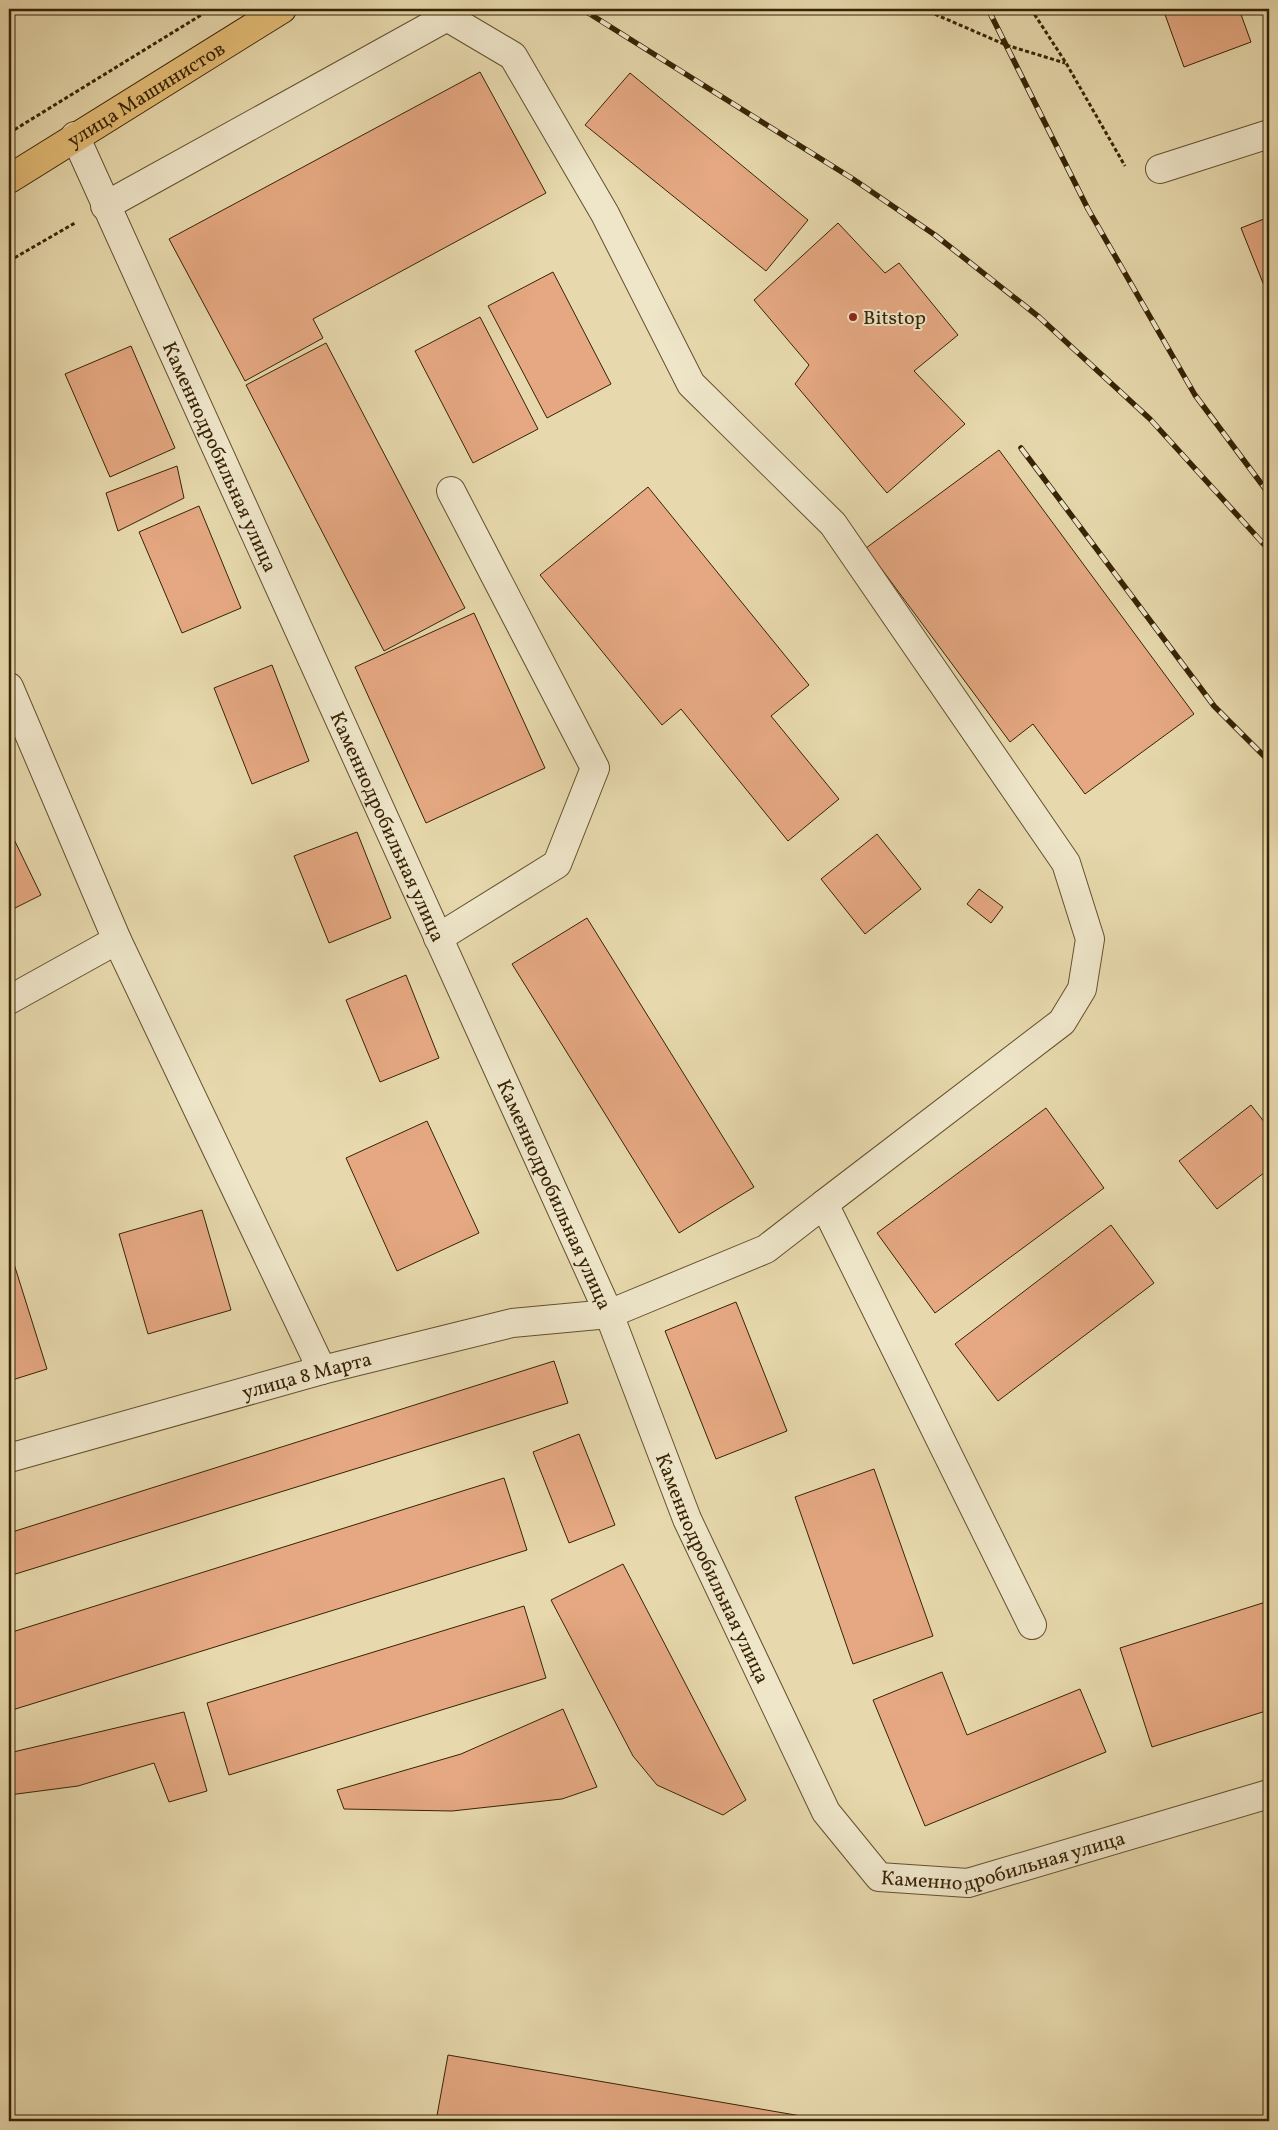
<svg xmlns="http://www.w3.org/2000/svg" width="1278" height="2130" font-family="Vollkorn,serif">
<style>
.building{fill:#e5a882;stroke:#372304}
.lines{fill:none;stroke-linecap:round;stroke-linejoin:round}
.minor-casing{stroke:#63502e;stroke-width:30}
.major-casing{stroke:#372304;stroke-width:30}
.path{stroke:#372304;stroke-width:3;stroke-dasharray:4 2.5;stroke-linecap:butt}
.minor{stroke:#efe6ca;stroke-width:28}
.major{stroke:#e4bc76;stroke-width:28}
.rail-casing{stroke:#372304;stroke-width:5.5}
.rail{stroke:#efe6ca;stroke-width:4;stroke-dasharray:11;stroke-linecap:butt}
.poi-dot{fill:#8f2418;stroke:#efe6ca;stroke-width:2}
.labels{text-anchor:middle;stroke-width:4;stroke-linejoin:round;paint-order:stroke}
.street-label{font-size:20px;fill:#372304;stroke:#efe6ca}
.poi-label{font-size:20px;fill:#372304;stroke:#efe6ca;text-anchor:start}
</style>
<rect width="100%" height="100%" fill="#e7d9ad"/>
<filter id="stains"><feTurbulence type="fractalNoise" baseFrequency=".004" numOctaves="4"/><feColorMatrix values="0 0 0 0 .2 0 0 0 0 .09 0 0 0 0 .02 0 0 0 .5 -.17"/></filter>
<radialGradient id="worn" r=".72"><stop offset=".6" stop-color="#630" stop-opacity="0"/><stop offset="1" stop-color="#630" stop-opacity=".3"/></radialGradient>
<path class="building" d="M 1163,9 L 1239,9 L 1251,42 L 1184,67 Z
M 480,72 L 546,193 L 313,319 L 323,338 L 245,381 L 169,239 Z
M 630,73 L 808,220 L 766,271 L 585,125 Z
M 1269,217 L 1269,286 L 1265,288 L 1241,228 Z
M 838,223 L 885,273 L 899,263 L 958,335 L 914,371 L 965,424 L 887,493 L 795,384 L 809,365 L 754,300 Z
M 553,272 L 611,384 L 547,418 L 488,306 Z
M 480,317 L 538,429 L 473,463 L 415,351 Z
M 326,343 L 465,608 L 384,651 L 246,385 Z
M 131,346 L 175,448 L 110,477 L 65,374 Z
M 999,450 L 1194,714 L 1085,794 L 1033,724 L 1010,742 L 866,548 Z
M 177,466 L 184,498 L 118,531 L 106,493 Z
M 648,487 L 809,685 L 771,716 L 839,799 L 788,841 L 681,709 L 662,725 L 540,575 Z
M 199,506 L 241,608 L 182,633 L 139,532 Z
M 474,613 L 545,768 L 426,823 L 355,667 Z
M 272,665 L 309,761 L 252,784 L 214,688 Z
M 9,829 L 41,895 L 9,911 Z
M 357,832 L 391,918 L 329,943 L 294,856 Z
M 877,834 L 921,889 L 865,934 L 821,879 Z
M 979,889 L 1003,907 L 991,923 L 967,904 Z
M 587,918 L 754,1187 L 679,1233 L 512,964 Z
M 406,975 L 439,1058 L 380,1082 L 346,1000 Z
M 1251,1105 L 1269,1128 L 1269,1169 L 1217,1209 L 1179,1161 Z
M 1046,1108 L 1104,1188 L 935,1313 L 877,1233 Z
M 427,1121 L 479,1233 L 397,1271 L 346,1158 Z
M 202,1210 L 231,1310 L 148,1334 L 119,1234 Z
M 1111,1225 L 1154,1283 L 998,1401 L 955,1344 Z
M 14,1264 L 47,1369 L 9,1381 L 9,1266 Z
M 736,1302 L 787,1431 L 716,1459 L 665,1331 Z
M 554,1361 L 568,1403 L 9,1576 L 9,1533 Z
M 579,1434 L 615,1525 L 569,1543 L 533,1452 Z
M 874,1469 L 933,1636 L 853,1664 L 795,1497 Z
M 504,1478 L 527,1550 L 9,1711 L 9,1633 Z
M 623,1564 L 746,1800 L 723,1815 L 657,1785 L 633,1756 L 551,1600 Z
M 1269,1601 L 1269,1710 L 1152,1747 L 1120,1648 Z
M 524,1606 L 546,1678 L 229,1775 L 207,1703 Z
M 942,1672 L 967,1735 L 1080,1689 L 1106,1752 L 925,1826 L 873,1700 Z
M 563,1709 L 597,1787 L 562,1799 L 452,1811 L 344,1809 L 337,1790 L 461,1754 Z
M 184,1712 L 207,1791 L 169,1802 L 154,1763 L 78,1786 L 9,1795 L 9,1753 Z
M 448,2055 L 830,2121 L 436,2121 Z"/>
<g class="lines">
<defs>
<g id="minor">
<path d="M 447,17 L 513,56 L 605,214 L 691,384 L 833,524 L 1066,863 L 1090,939 L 1082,989 L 1062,1022 L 824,1204"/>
<path id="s1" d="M 75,136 L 609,1314 L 687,1519 L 826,1812 L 879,1877 L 968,1883 L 1269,1794"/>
<path d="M 1160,169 L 1269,134"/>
<path d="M 105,206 L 447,17 L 443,9"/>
<path d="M 9,687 L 117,940 L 322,1370"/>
<path d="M 438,938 L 557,864 L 595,768 L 451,491"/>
<path d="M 9,1000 L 117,940"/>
<path id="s2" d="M 9,1458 L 322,1370 L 512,1323 L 609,1314 L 766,1249 L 824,1204 L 1032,1625"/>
</g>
<g id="major">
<path id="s3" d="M 9,179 L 282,9"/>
</g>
</defs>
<use href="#minor" class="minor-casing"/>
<use href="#major" class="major-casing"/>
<path class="path" d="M 923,9 L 1006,45 L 1065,63
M 1031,9 L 1066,63 L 1125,166
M 9,133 L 211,9
M 9,261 L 75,223"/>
<use href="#minor" class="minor"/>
<use href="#major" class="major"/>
<defs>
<path id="rail" d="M 582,9 L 853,179 L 935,235 L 1039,317 L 1150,419 L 1269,550
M 988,9 L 1088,209 L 1195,395 L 1269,494
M 1021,448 L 1214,706 L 1269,761"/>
</defs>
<use href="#rail" class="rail-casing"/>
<use href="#rail" class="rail"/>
</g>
<circle class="poi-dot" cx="853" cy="317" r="5"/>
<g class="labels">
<g class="street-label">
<text dy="7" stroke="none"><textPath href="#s3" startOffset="161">улица Машинистов</textPath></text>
<text dy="7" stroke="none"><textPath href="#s1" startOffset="352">Каменнодробильная улица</textPath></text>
<text dy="7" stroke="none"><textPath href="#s1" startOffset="758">Каменнодробильная улица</textPath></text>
<text dy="7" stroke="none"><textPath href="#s1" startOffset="1162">Каменнодробильная улица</textPath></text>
<text dy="7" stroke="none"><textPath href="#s2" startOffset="309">улица 8 Марта</textPath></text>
<text dy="7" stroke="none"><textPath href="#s1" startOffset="1568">Каменнодробильная улица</textPath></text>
<text dy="7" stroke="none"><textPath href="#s1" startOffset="2048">Каменнодробильная улица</textPath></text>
</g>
<g class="poi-label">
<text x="863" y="324">Bitstop</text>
</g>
</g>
<rect width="1278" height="2130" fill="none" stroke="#e7d9ad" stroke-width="30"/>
<rect x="10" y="10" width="1258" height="2110" fill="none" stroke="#372304" stroke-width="2.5"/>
<rect x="15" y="15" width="1248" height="2100" fill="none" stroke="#372304"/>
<rect width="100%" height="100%" filter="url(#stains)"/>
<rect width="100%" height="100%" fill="url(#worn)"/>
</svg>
